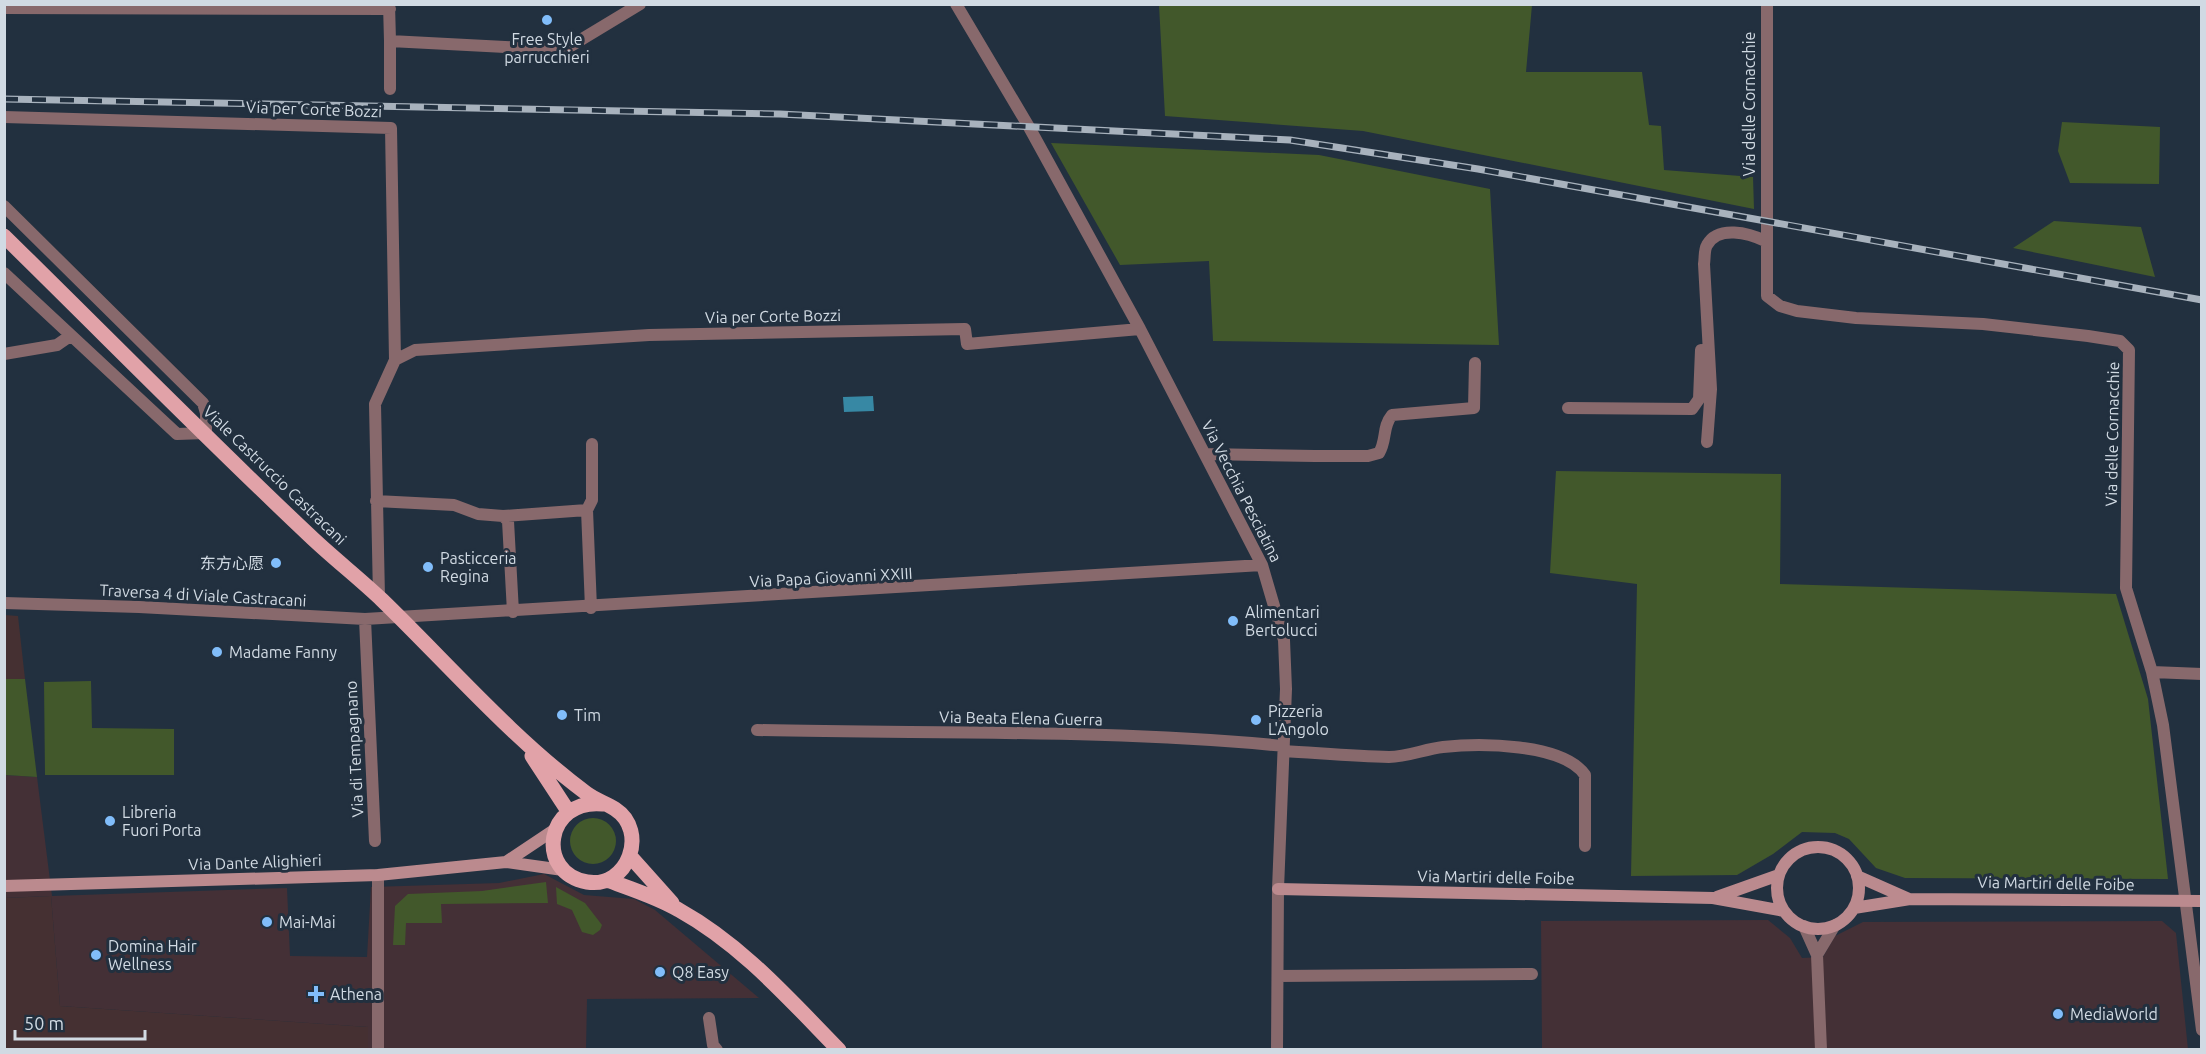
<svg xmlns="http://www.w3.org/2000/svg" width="2206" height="1054" font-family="Ubuntu,'Noto Sans SC',sans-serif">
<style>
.commercial{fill:#443036}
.industrial{fill:#453032}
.green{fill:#42582b}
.water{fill:#3788a4}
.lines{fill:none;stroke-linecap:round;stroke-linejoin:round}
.street{stroke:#88696c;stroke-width:12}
.secondary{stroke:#bb8a8e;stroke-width:12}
.primary{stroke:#e1a2a8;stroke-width:15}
.rail-casing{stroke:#a8b2bd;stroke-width:7}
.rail{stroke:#22303f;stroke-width:4.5;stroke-dasharray:14;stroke-linecap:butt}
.poi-dot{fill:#81bdfa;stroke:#22303f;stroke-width:2}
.labels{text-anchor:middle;stroke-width:6;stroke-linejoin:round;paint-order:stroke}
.poi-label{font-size:16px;fill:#d1dae3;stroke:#22303f;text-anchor:start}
.street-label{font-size:16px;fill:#d1dae3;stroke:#22303f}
</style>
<rect width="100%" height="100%" fill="#22303f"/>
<path class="commercial" d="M 4,775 L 37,777 L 52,896 L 287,888 L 290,956 L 367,957 L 371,887 L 499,883 L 544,874 L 584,895 L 634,899 L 655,910 L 759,998 L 587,999 L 586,1050 L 368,1049 L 368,1027 L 60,1006 L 51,896 L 5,898 Z
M 1768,920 L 1790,938 L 1802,958 L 1823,957 L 1835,936 L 1863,922 L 2162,921 L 2176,933 L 2188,1049 L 1542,1049 L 1541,921 Z"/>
<path class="industrial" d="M 5,615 L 18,616 L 25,679 L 5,679 Z
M 51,896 L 60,1006 L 368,1027 L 368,1049 L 5,1049 L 5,898 Z"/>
<path class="green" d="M 1159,5 L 1532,5 L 1526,72 L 1642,72 L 1649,125 L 1661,126 L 1664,170 L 1753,177 L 1754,209 L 1363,131 L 1165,116 Z
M 2062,122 L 2160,127 L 2159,184 L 2070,183 L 2058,151 Z
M 1051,143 L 1319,155 L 1490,189 L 1499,345 L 1213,341 L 1209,261 L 1120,265 Z
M 2054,221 L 2141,227 L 2155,277 L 2013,248 Z
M 1556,471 L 1781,474 L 1780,584 L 2116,594 L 2148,699 L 2168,879 L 1905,878 L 1876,868 L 1849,839 L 1835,833 L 1802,832 L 1773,854 L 1737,875 L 1631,876 L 1637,584 L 1550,573 Z
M 5,679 L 25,679 L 37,777 L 5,775 Z
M 91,681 L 92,728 L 174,729 L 174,775 L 45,775 L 44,682 Z
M570 841a23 23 0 1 1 46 0a23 23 0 1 1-46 0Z
M 546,882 L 548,903 L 441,904 L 442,923 L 406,923 L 405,945 L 393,945 L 395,906 L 408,894 L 482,891 Z
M 556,887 L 585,903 L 602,925 L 600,930 L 593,935 L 582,932 L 572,910 L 557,904 Z"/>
<path class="water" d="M 873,396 L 874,411 L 844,412 L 843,397 Z"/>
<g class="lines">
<path class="street" d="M 389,4 L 390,41 L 564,50 L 640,4
M 956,4 L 1029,127 L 1140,329 L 1262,565 L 1284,640 L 1286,689 L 1278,889 L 1277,1050
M 1767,4 L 1767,296 L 1780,306 L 1797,311 L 1856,318 L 1983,324 L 2088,336 L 2120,341 L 2129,350 L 2126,588 L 2152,672 L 2163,725 L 2202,1030
M 4,8 L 390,9
M 390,41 L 390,89
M 4,117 L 391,128 L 395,360 L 375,404 L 379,597
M 4,206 L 203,403 L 206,413 L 206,433 L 177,434 L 4,273
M 4,354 L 57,345 L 70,336
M 395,360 L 415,350 L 649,335 L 965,329 L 967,344 L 1140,329
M 1568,408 L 1692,409 L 1699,399 L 1701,350
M 1707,442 L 1711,389 L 1704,264 C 1705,258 1704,250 1707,245 C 1718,225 1749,233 1765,241
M 1205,454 L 1315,456 L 1368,456 L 1379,453 C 1387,440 1382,427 1392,415 L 1474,408 L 1475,363
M 376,501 L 454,505 L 478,514 L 503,516 L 508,521 L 513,612
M 587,510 L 592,500 L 592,444
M 503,516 L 587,510 L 591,608
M 4,603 L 139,607 L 365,619 L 1262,565
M 365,619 L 375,841
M 2152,672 L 2202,674
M 757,730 C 933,734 1109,729 1284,746
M 1284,751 C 1319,753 1354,756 1389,757 C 1407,757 1425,749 1443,747 C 1479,743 1563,743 1585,775 L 1585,846
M 1804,926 L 1817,955 L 1835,925
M 1817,955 L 1821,1050
M 1278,976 L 1532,974
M 709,1018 L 713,1045 L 717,1050
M 378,1050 L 378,875"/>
<path class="secondary" d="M1777 888a41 41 0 1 1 82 0a41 41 0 1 1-82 0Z
M 506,862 L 554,830
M 1857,876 L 1909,899
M 4,886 L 378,875 L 506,862 L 563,870
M 1278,889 L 1713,898 L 1784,911
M 1717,897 L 1779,875
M 1854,908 L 1910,899 L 2202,901"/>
<path class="primary" d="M 4,236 C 106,336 206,438 309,535 C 333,558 359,578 382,600 C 449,665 511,737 586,793 C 595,800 606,803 615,809 C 649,831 628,889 587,882 C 535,873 545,798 603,804
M 532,756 L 568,811
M 630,856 L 672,903
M 607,880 C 631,889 657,897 679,910 C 742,945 789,999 839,1050"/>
<defs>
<path id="rail" d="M 4,99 L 780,114 L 1290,140 L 1478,169 L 2202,300"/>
</defs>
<use href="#rail" class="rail-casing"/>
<use href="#rail" class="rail"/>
</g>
<g class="poi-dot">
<circle cx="547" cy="20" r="6"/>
<circle cx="276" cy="563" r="6"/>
<circle cx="428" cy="567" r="6"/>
<circle cx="1233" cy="621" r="6"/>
<circle cx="217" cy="652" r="6"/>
<circle cx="562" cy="715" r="6"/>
<circle cx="1256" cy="720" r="6"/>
<circle cx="110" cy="821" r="6"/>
<circle cx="267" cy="922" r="6"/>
<circle cx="96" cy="955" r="6"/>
<circle cx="660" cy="972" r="6"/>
<path d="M313 985h6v6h6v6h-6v6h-6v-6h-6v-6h6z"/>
<circle cx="2058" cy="1014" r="6"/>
</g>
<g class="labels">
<g class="poi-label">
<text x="547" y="45" text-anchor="middle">Free Style<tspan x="547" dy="18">parrucchieri</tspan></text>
<text x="440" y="564">Pasticceria<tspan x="440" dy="18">Regina</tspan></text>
<text x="264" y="569" text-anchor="end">东方心愿</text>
<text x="1245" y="618">Alimentari<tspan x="1245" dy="18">Bertolucci</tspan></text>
<text x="229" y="658">Madame Fanny</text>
<text x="1268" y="717">Pizzeria<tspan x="1268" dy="18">L'Angolo</tspan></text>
<text x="574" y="721">Tim</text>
<text x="122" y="818">Libreria<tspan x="122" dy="18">Fuori Porta</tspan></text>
<text x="279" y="928">Mai-Mai</text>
<text x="108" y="952">Domina Hair<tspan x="108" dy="18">Wellness</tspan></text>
<text x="672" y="978">Q8 Easy</text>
<text x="330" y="1000">Athena</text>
<text x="2070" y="1020">MediaWorld</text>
</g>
<g class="street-label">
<text transform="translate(1749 104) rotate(-90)" y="6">Via delle Cornacchie</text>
<text transform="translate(314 109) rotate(2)" y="6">Via per Corte Bozzi</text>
<text transform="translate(773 316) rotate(-1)" y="6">Via per Corte Bozzi</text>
<text transform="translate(2112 434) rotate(-89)" y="6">Via delle Cornacchie</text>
<text transform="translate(275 475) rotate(44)" y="6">Viale Castruccio Castracani</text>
<text transform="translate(1242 491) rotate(63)" y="6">Via Vecchia Pesciatina</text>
<text transform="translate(831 577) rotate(-3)" y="6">Via Papa Giovanni XXIII</text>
<text transform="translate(203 595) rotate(3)" y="6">Traversa 4 di Viale Castracani</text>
<text transform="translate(1021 718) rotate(1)" y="6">Via Beata Elena Guerra</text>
<text transform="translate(354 749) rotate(-93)" y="6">Via di Tempagnano</text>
<text transform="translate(255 862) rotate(-2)" y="6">Via Dante Alighieri</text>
<text transform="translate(1496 877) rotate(1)" y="6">Via Martiri delle Foibe</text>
<text transform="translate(2056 883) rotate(1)" y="6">Via Martiri delle Foibe</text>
</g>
</g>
<rect width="2206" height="1054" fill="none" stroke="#d1dae3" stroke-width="12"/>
<path d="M15 1030v9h130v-9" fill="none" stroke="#d1dae3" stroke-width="3"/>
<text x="24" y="1030" font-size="18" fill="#d1dae3" stroke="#22303f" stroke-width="4.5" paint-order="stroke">50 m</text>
</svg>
